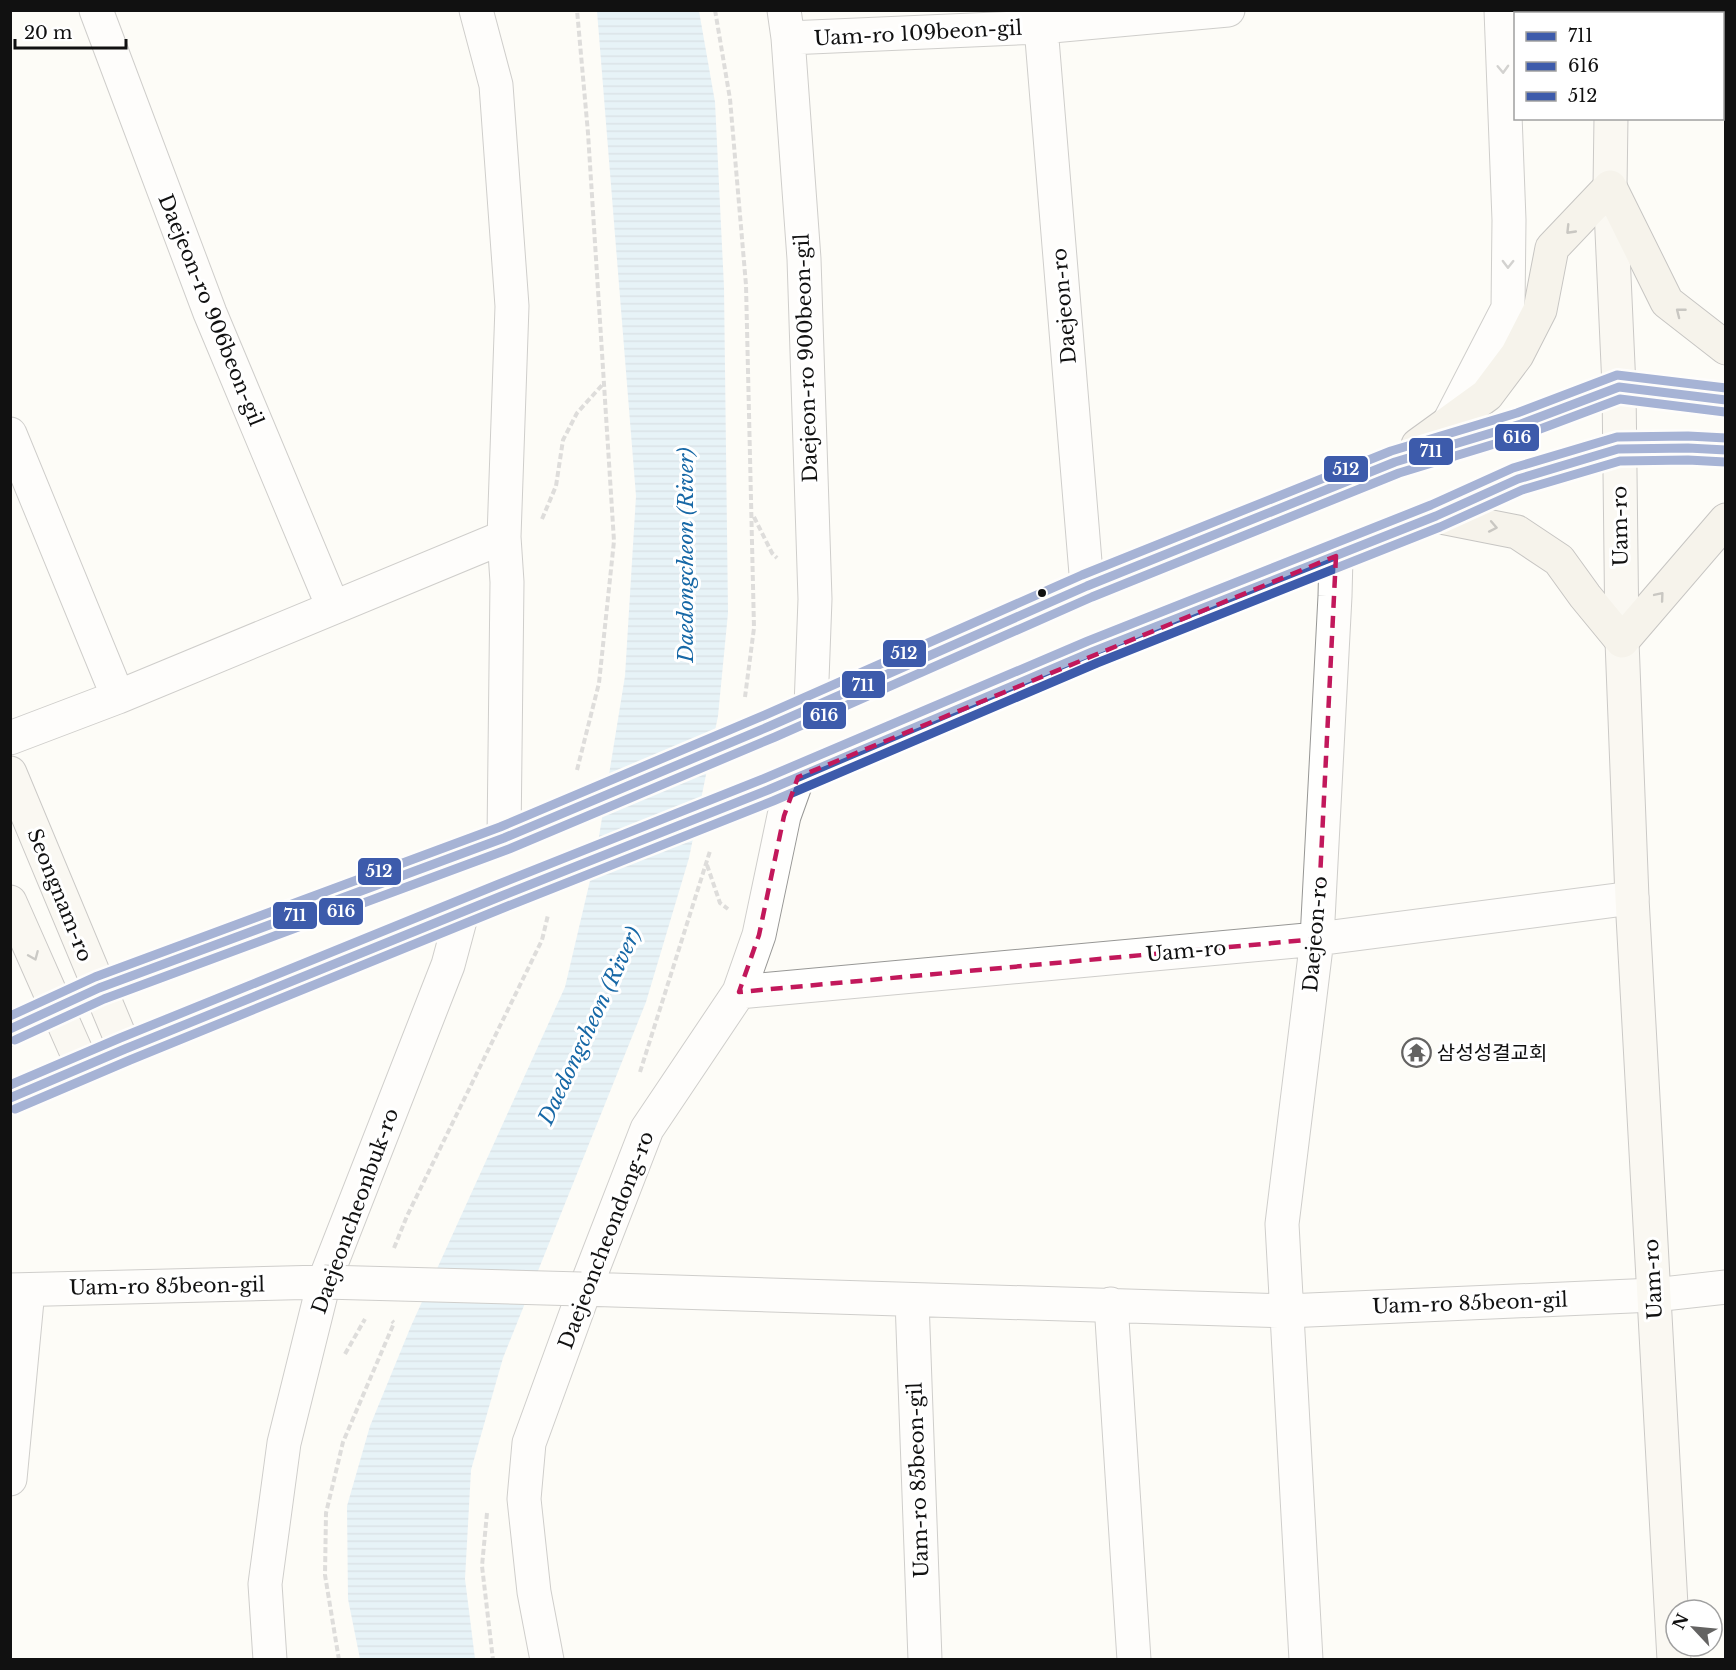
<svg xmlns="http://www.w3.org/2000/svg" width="1736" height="1670" font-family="'Libre Baskerville','Noto Sans KR',serif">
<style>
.water{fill:url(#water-rules)}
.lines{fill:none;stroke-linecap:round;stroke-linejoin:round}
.minor-casing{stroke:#979795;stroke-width:35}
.secondary-casing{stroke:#8e8d8b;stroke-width:35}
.primary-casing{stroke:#858482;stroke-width:35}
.path{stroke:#b9b9b8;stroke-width:4;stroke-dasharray:6 3;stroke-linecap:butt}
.minor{stroke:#fffffe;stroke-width:33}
.secondary{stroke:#f6f4eb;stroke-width:33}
.primary{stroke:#ede9dc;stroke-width:33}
.minor-bridge-casing{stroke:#979795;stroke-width:35;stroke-linecap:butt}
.primary-bridge-casing{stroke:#858482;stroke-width:35;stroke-linecap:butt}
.minor-bridge{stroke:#fffffe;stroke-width:33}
.primary-bridge{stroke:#ede9dc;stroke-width:33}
.bus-1-casing{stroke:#fff;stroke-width:14}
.bus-2-casing{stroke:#fff;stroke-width:14}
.bus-3-casing{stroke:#fff;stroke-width:14}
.bus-1{stroke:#3d5bab;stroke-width:9}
.bus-2{stroke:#3d5bab;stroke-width:9}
.bus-3{stroke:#3d5bab;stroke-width:9}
.oneway{stroke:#a0a09f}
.oneway2{stroke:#8a8881}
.oneway3{stroke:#8f8e89}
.marked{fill:none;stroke:#c2185b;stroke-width:4.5;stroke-dasharray:12 8;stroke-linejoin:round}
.bus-dot{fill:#111;stroke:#fff;stroke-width:2}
.labels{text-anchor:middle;stroke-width:6;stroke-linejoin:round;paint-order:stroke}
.street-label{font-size:20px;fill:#111;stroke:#fff}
.poi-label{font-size:20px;fill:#111;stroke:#fff;text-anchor:start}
.water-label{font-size:21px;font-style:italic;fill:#1768a6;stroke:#fff}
.line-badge{stroke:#fff;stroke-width:2}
.badge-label{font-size:16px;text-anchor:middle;font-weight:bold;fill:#fff}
</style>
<defs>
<pattern id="water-rules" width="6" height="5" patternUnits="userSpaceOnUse" patternTransform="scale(1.5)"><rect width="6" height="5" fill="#cde8f7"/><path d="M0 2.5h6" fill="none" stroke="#afc6d3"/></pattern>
</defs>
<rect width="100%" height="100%" fill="#fdfcf7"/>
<path class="water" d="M 597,11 L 699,11 L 715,102 L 724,287 L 728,613 L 718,716 L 689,858 L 646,1002 L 503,1358 L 471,1470 L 465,1579 L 475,1659 L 360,1659 L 348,1599 L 347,1506 L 370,1426 L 411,1326 L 565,987 L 596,855 L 625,676 L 636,496 Z"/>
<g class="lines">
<defs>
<path id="minor" d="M 96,10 L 210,313 L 333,607
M 476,10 L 496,85 L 512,306 L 504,537 L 507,582 L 504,838
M 784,10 L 788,38 L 804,259 L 815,599 L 811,707
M 1692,14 L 1692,10
M 1041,27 L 1087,586
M 788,38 L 1041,27 L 1228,10
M 1722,46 L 1726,47
M 1447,426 L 1508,308 L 1509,220 L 1501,10
M 10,434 L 118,697
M 10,738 L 118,697 L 504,537
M 739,992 L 1317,939 L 1632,898
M 581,1289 L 1286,1311 L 1654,1295 L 1726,1287
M 10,1290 L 324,1282
M 912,1300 L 925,1660
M 1111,1304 L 1134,1660
M 10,1479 L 28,1290
M 270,1660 L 265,1584 L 284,1443 L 324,1282 L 448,965 L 462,913
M 547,1660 L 534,1592 L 524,1499 L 529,1443 L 585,1289 L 647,1129 L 739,992 L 759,935 L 784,816 L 798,777
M 1306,1660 L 1282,1224 L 1317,939 L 1335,596 L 1336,556"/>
<path id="secondary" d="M 1612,14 L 1612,10
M 1611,118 L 1610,187 L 1619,387 L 1622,641 L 1632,898 L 1674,1660
M 10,773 L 125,1049
M 10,902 L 83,1067"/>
<path id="primary" d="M 1418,445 L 1487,395 L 1517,355 L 1540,310 L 1552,248 L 1610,187 L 1667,302 L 1726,348
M 1436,516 L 1517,532 L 1559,560 L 1585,596 L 1622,641 L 1726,520
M 770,726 L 811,707 L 1087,586 L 1395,462 L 1521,424 L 1619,387 L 1726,400
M 768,790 L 1092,652 L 1436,516 L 1518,479 L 1618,449 L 1688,448 L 1726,450
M 10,1029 L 99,988 L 504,838
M 10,1098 L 125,1049 L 504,895"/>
</defs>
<use href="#minor" class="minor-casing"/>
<use href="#secondary" class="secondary-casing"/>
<use href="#primary" class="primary-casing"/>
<path class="path" d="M 715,10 L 730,99 L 746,285 L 754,628 L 745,697
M 754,517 L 772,553 L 777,558
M 542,519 L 556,486 L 563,440 L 577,413 L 603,384
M 577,770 L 599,683 L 614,541 L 588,133 L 577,10
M 707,865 L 720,903 L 728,909
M 640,1072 L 710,851
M 394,1248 L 407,1216 L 542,940 L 548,915
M 345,1354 L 365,1319
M 487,1513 L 482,1566 L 493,1660
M 339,1660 L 325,1575 L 326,1513 L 343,1442 L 394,1323 L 392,1321"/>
<use href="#minor" class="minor"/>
<use href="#secondary" class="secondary"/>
<use href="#primary" class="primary"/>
<defs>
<path id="minor-bridge" d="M 324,1282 L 581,1289"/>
<path id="primary-bridge" d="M 504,838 L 770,726
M 504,895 L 768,790"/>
</defs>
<use href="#minor-bridge" class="minor-bridge-casing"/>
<use href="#primary-bridge" class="primary-bridge-casing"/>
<use href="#minor-bridge" class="minor-bridge"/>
<use href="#primary-bridge" class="primary-bridge"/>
<defs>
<path id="bus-1" d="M 10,1029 L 99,988 L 504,838 L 770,726 L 1087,586 L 1395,462 L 1521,424 L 1619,387 L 1726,400
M 10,1098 L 125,1049 L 504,895 L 768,790 L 1092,652 L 1436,516 L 1518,479 L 1618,449 L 1688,448 L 1726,450"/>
<path id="bus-2" d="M 15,1040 L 104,999 L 509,849 L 775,737 L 1092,597 L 1399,473 L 1524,435 L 1620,399 L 1725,412
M 15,1109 L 130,1060 L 508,906 L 773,801 L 1097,663 L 1440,527 L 1522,490 L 1620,461 L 1688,460 L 1725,462"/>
<path id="bus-3" d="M 10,1016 L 95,977 L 500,827 L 765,715 L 1082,575 L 1391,451 L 1517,413 L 1617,375 L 1726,388
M 10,1085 L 120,1038 L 499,884 L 763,779 L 1088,641 L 1431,505 L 1513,468 L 1617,437 L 1688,436 L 1726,438"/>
</defs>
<use href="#bus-1" class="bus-1-casing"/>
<use href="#bus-2" class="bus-2-casing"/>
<use href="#bus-3" class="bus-3-casing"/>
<use href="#bus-1" class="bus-1"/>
<use href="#bus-2" class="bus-2"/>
<use href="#bus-3" class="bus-3"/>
</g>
<defs><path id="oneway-chevron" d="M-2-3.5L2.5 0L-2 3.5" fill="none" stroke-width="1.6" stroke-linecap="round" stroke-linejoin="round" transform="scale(1.5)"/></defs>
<g class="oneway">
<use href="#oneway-chevron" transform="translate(1503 69) rotate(88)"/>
<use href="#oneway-chevron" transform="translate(1508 264) rotate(91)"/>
</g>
<g class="oneway2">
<use href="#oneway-chevron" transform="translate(1570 230) rotate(134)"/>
<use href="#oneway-chevron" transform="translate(1680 312) rotate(-142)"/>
<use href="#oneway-chevron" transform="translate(1493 527) rotate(11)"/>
<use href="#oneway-chevron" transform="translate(1660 596) rotate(-50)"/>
</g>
<use class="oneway3" href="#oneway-chevron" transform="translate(34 956) rotate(67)"/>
<path d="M0 0H1736V1670H0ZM 1336,556 L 1317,939 L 739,992 L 759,935 L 784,816 L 798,777 Z" fill="#fdfcf7" fill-opacity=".55" fill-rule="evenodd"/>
<path class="marked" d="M 1336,556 L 1317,939 L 739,992 L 759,935 L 784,816 L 798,777 Z"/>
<defs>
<symbol id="temple-ring" viewBox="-11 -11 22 22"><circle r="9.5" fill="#fff" stroke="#646362" stroke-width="1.5"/><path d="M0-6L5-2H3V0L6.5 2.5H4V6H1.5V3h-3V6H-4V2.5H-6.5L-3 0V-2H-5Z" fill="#646362"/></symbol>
</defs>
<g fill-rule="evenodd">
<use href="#temple-ring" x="1400" y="1036" width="33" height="33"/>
</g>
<circle class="bus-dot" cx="1042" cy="593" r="5"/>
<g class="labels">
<g class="street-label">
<text transform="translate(918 33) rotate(-3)" y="7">Uam-ro 109beon-gil</text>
<text transform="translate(1064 306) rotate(-95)" y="7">Daejeon-ro</text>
<text transform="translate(211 310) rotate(68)" y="7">Daejeon-ro 906beon-gil</text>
<text transform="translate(806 358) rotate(-92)" y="7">Daejeon-ro 900beon-gil</text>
<text transform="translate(1620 526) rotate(-91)" y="7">Uam-ro</text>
<text transform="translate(60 895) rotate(68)" y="7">Seongnam-ro</text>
<text transform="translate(1315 934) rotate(-85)" y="7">Daejeon-ro</text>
<text transform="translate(1186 951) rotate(-5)" y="7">Uam-ro</text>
<text transform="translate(355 1211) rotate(-70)" y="7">Daejeoncheonbuk-ro</text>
<text transform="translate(606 1240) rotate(-69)" y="7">Daejeoncheondong-ro</text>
<text transform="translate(1653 1279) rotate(-93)" y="7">Uam-ro</text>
<text transform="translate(167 1286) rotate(-1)" y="7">Uam-ro 85beon-gil</text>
<text transform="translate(1470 1303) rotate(-2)" y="7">Uam-ro 85beon-gil</text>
<text transform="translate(918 1480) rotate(-92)" y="7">Uam-ro 85beon-gil</text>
</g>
<g class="poi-label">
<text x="1437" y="1060">삼성성결교회</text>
</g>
<g class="water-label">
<text transform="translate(686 555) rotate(-90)" y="7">Daedongcheon (River)</text>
<text transform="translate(590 1026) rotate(-65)" y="7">Daedongcheon (River)</text>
</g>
</g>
<g class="line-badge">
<rect x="1494" y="423" width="46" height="29" rx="6" fill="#3d5bab"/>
<rect x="1408" y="437" width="46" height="29" rx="6" fill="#3d5bab"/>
<rect x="1323" y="455" width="46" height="28" rx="6" fill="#3d5bab"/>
<rect x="882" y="639" width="45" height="29" rx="6" fill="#3d5bab"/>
<rect x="841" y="670" width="45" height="29" rx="6" fill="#3d5bab"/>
<rect x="802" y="701" width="45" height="29" rx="6" fill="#3d5bab"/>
<rect x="357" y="857" width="45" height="29" rx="6" fill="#3d5bab"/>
<rect x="318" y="897" width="46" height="29" rx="6" fill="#3d5bab"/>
<rect x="272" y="901" width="46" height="29" rx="6" fill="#3d5bab"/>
</g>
<g class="badge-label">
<text x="1517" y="443">616</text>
<text x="1431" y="457">711</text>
<text x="1346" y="475">512</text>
<text x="904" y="659">512</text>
<text x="863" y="691">711</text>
<text x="824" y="721">616</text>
<text x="379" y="877">512</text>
<text x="341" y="917">616</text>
<text x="295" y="921">711</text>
</g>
<rect width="1736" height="1670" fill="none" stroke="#111111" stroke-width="24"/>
<rect x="1514" y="12" width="210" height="108" fill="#ffffff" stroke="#a0a0a0" stroke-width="1.5"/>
<rect x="1526" y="32" width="30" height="9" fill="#3d5bab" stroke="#a0a0a0" stroke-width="1.5"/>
<text x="1568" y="42" font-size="18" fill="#111111">711</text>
<rect x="1526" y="62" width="30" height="9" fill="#3d5bab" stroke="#a0a0a0" stroke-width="1.5"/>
<text x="1568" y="72" font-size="18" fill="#111111">616</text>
<rect x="1526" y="92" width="30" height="9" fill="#3d5bab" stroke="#a0a0a0" stroke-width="1.5"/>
<text x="1568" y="102" font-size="18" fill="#111111">512</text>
<g transform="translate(1694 1628) rotate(296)"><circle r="28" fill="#ffffff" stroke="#a0a0a0" stroke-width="1.5"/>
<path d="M0-4.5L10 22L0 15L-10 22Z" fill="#646362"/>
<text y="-9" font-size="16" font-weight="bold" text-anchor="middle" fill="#111111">N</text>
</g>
<path d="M15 39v9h111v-9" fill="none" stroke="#111111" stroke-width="3"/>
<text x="24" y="39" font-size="18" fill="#111111" stroke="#ffffff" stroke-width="4.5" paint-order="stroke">20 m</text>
</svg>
